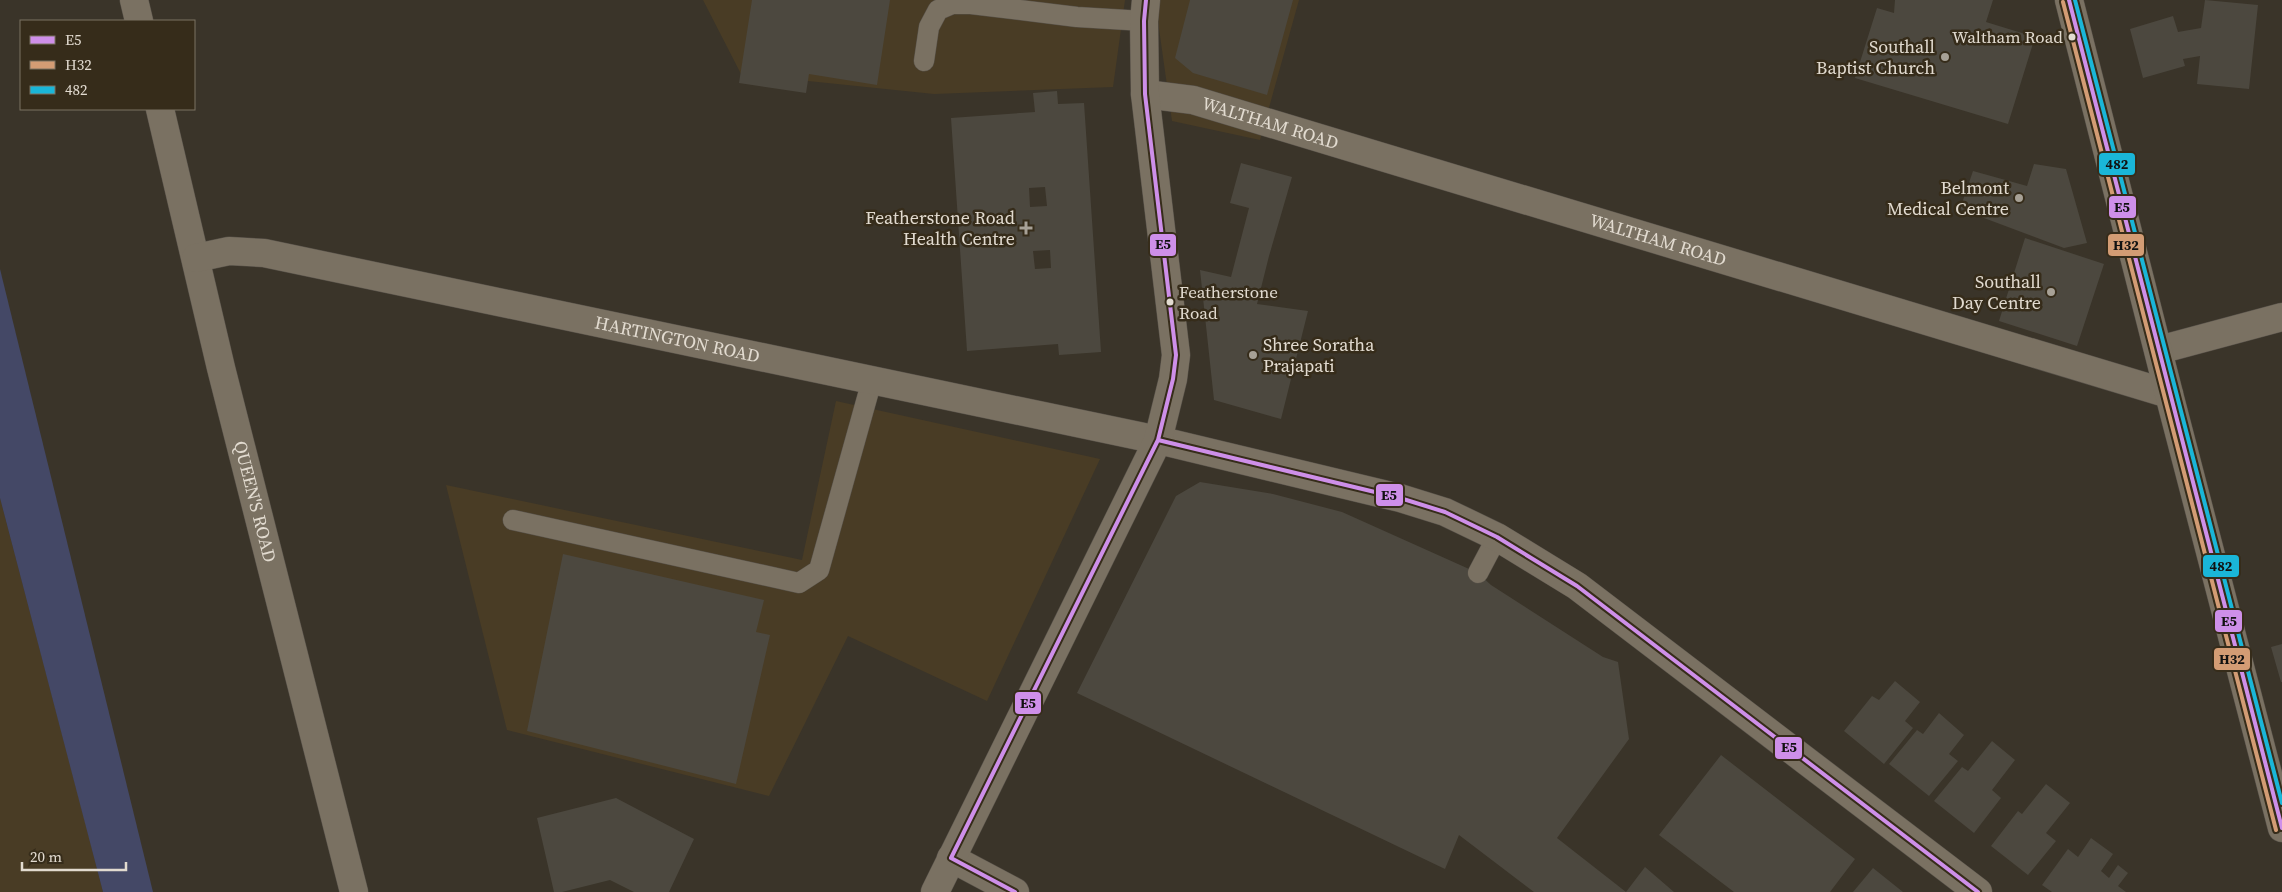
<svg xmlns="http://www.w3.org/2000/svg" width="2282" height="892" font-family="'Source Serif 4',serif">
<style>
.built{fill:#493c25}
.green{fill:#444866}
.building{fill:#4c483f;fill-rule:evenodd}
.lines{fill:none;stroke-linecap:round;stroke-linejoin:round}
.service-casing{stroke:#575149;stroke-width:21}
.minor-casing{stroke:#575149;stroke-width:29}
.tertiary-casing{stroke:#575149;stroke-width:29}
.service{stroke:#7a7162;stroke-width:20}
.minor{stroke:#7a7162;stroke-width:28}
.tertiary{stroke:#7a7162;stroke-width:28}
.bus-1-casing{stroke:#362c1a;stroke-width:8}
.bus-2-casing{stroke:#362c1a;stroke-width:8}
.bus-3-casing{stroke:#362c1a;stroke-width:8}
.bus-1{stroke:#ce8fe9;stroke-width:4}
.bus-2{stroke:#d39c74;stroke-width:4}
.bus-3{stroke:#1ab6d8;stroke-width:4}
.bus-dot{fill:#e2dbd0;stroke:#362c1a;stroke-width:2}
.poi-dot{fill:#a7a196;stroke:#362c1a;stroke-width:2}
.labels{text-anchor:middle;stroke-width:5;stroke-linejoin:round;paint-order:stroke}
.bus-label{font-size:17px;fill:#e2dbd0;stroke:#362c1a;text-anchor:end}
.poi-label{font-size:18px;fill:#e2dbd0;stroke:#362c1a;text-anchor:end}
.street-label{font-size:18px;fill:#e2dbd0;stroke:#362c1a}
.line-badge{stroke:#362c1a;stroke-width:2}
.pale-badge-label{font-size:14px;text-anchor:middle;font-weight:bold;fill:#111}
</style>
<rect width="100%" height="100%" fill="#3a3429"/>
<path class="built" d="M 703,0 L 1125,0 L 1113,87 L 934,94 L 741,74 Z
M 1155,0 L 1299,0 L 1260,140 L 1172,121 Z
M 836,401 L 1100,459 L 987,701 L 848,636 L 769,796 L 507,730 L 446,485 L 802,560 Z
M 0,498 L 83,814 L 103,892 L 0,892 Z"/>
<path class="green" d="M 0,269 L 153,892 L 103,892 L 0,498 Z"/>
<path class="building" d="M 752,0 L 890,0 L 877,85 L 809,74 L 806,93 L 739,83 Z
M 1190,0 L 1293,0 L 1267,95 L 1193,73 L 1175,58 Z
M 1895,0 L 1993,0 L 1986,22 L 2035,37 L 2008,124 L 1855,78 L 1877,8 L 1894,13 Z
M 2205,0 L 2258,5 L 2249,89 L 2197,84 L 2200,56 L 2183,59 L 2185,66 L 2143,78 L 2130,29 L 2173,16 L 2178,32 L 2201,28 Z
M 1057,91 L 1058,104 L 1084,103 L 1101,352 L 1059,355 L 1058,344 L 967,351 L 951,118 L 1035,112 L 1033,93 ZM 1045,187 L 1047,206 L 1030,207 L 1029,188 ZM 1050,250 L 1051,268 L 1035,269 L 1033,251 Z
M 1241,163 L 1292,177 L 1269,256 L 1257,304 L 1308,311 L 1281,419 L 1214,400 L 1200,270 L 1231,277 L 1249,208 L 1230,203 Z
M 2034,164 L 2066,169 L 2087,243 L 2064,248 L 1960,209 L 1973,171 L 2027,186 Z
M 2025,238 L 2104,264 L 2077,346 L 1999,321 Z
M 1200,482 L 1273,494 L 1342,512 L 1478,573 L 1491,585 L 1603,657 L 1618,662 L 1629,739 L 1557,838 L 1626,892 L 1645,867 L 1674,892 L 1534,892 L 1459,835 L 1445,869 L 1077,693 L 1176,496 Z
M 563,554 L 764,600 L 756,632 L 770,635 L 736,784 L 527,731 Z
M 2282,644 L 2282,682 L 2281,682 L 2271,647 Z
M 1895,681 L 1920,702 L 1905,721 L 1913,728 L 1884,764 L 1844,731 L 1872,696 L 1879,700 Z
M 1939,713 L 1964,735 L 1949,754 L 1958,761 L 1929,796 L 1889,764 L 1917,730 L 1923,734 Z
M 1992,741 L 2015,760 L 1992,790 L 2001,798 L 1974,833 L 1934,801 L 1962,767 L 1968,771 Z
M 1721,755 L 1855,859 L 1830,892 L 1734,892 L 1659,835 Z
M 2046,784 L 2070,803 L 2046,833 L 2056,841 L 2028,875 L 1991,846 L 2018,811 L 2022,814 Z
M 616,798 L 694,839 L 669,892 L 634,892 L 610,880 L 562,892 L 554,892 L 537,818 Z
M 2091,838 L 2113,854 L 2101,871 L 2109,878 L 2118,865 L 2128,873 L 2118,886 L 2126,892 L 2052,892 L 2042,885 L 2068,849 L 2078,857 Z
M 1873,868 L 1903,892 L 1853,892 Z"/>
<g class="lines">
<defs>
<path id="service" d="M 924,61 L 929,27 L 938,10 L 952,4 L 971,4 L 1077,17 L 1144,21
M 513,520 L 799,583 L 819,570 L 872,380
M 1478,573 L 1497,537"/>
<g id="minor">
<path d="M 134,0 L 139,21"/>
<path id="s1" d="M 1145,94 L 1193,100 L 2169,394"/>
<path id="s2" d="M 160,109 L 221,368 L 354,892"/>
<path id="s3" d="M 196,258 L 229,251 L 264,253 L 1158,440 L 1400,498 L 1445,512 L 1497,537 L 1577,586 L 1978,892"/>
<path d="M 2159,350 L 2282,317"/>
<path d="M 951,858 L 1015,892"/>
<path d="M 935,892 L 1158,440 L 1173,379 L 1176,355 L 1145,94 L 1144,21 L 1146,0"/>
</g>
<path id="tertiary" d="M 2069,0 L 2169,394 L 2282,828"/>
</defs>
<use href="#service" class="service-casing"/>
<use href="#minor" class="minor-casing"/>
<use href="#tertiary" class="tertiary-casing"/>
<use href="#service" class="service"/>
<use href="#minor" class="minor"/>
<use href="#tertiary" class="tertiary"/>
<defs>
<path id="bus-1" d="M 2069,0 L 2282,828
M 1158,440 L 1400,498 L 1445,512 L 1497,537 L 1577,586 L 1978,892
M 1015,892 L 951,858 L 1158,440 L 1173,379 L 1176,355 L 1145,94 L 1144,21 L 1146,0"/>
<path id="bus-2" d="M 2063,2 L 2276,830"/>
<path id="bus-3" d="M 2075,0 L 2282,803"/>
</defs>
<use href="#bus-1" class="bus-1-casing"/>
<use href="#bus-2" class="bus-2-casing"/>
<use href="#bus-3" class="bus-3-casing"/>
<use href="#bus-1" class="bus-1"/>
<use href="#bus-2" class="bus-2"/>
<use href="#bus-3" class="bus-3"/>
</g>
<g class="bus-dot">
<circle cx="2072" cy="37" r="4.5"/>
<circle cx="1170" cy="302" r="4.5"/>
</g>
<g class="poi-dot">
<circle cx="1945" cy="57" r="5"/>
<circle cx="2019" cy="198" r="5"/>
<path d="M1023.5 220.5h5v5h5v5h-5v5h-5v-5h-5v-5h5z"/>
<circle cx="2051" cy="292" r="5"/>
<circle cx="1253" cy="355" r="5"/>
</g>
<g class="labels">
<g class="bus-label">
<text x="2063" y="43">Waltham Road</text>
<text x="1179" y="298" text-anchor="start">Featherstone<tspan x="1179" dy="21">Road</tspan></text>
</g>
<g class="poi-label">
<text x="1935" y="53">Southall<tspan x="1935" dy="21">Baptist Church</tspan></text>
<text x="2009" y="194">Belmont<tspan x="2009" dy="21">Medical Centre</tspan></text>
<text x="1015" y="224">Featherstone Road<tspan x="1015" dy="21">Health Centre</tspan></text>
<text x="2041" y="288">Southall<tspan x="2041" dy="21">Day Centre</tspan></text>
<text x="1263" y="351" text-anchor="start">Shree Soratha<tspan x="1263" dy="21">Prajapati</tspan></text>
</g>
<g class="street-label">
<text dy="6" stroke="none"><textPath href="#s1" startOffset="129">WALTHAM ROAD</textPath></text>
<text dy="6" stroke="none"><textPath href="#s1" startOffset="534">WALTHAM ROAD</textPath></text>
<text dy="6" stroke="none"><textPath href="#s3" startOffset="491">HARTINGTON ROAD</textPath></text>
<text dy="6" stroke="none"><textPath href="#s2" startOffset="404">QUEEN'S ROAD</textPath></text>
</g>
</g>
<g class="line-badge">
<rect x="2098" y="152" width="38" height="24" rx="5" fill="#1ab6d8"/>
<rect x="2108" y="195" width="29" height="24" rx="5" fill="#ce8fe9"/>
<rect x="1149" y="233" width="28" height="24" rx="5" fill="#ce8fe9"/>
<rect x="2107" y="233" width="38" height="24" rx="5" fill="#d39c74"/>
<rect x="1375" y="483" width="29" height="24" rx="5" fill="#ce8fe9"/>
<rect x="2202" y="554" width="38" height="24" rx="5" fill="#1ab6d8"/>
<rect x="2214" y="609" width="29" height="24" rx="5" fill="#ce8fe9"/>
<rect x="2213" y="647" width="38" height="24" rx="5" fill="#d39c74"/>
<rect x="1014" y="691" width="28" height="24" rx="5" fill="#ce8fe9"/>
<rect x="1774" y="736" width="29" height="24" rx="5" fill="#ce8fe9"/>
</g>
<g class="pale-badge-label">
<text x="2117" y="169">482</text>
<text x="2122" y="212">E5</text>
<text x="1163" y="249">E5</text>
<text x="2126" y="250">H32</text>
<text x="1389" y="500">E5</text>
<text x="2221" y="571">482</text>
<text x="2229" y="626">E5</text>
<text x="2232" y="664">H32</text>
<text x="1028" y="708">E5</text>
<text x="1789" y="752">E5</text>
</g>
<rect x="20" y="20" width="175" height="90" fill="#362c1a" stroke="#7b7263"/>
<rect x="30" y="36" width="25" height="8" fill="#ce8fe9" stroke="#7b7263"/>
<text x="65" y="45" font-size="15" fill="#e2dbd0">E5</text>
<rect x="30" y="61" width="25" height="8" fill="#d39c74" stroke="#7b7263"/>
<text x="65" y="70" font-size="15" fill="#e2dbd0">H32</text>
<rect x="30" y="86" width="25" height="8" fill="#1ab6d8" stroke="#7b7263"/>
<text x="65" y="95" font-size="15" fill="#e2dbd0">482</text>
<path d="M22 862v8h104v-8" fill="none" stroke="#e2dbd0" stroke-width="2.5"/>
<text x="30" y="862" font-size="15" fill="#e2dbd0" stroke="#362c1a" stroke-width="4" paint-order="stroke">20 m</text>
</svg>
